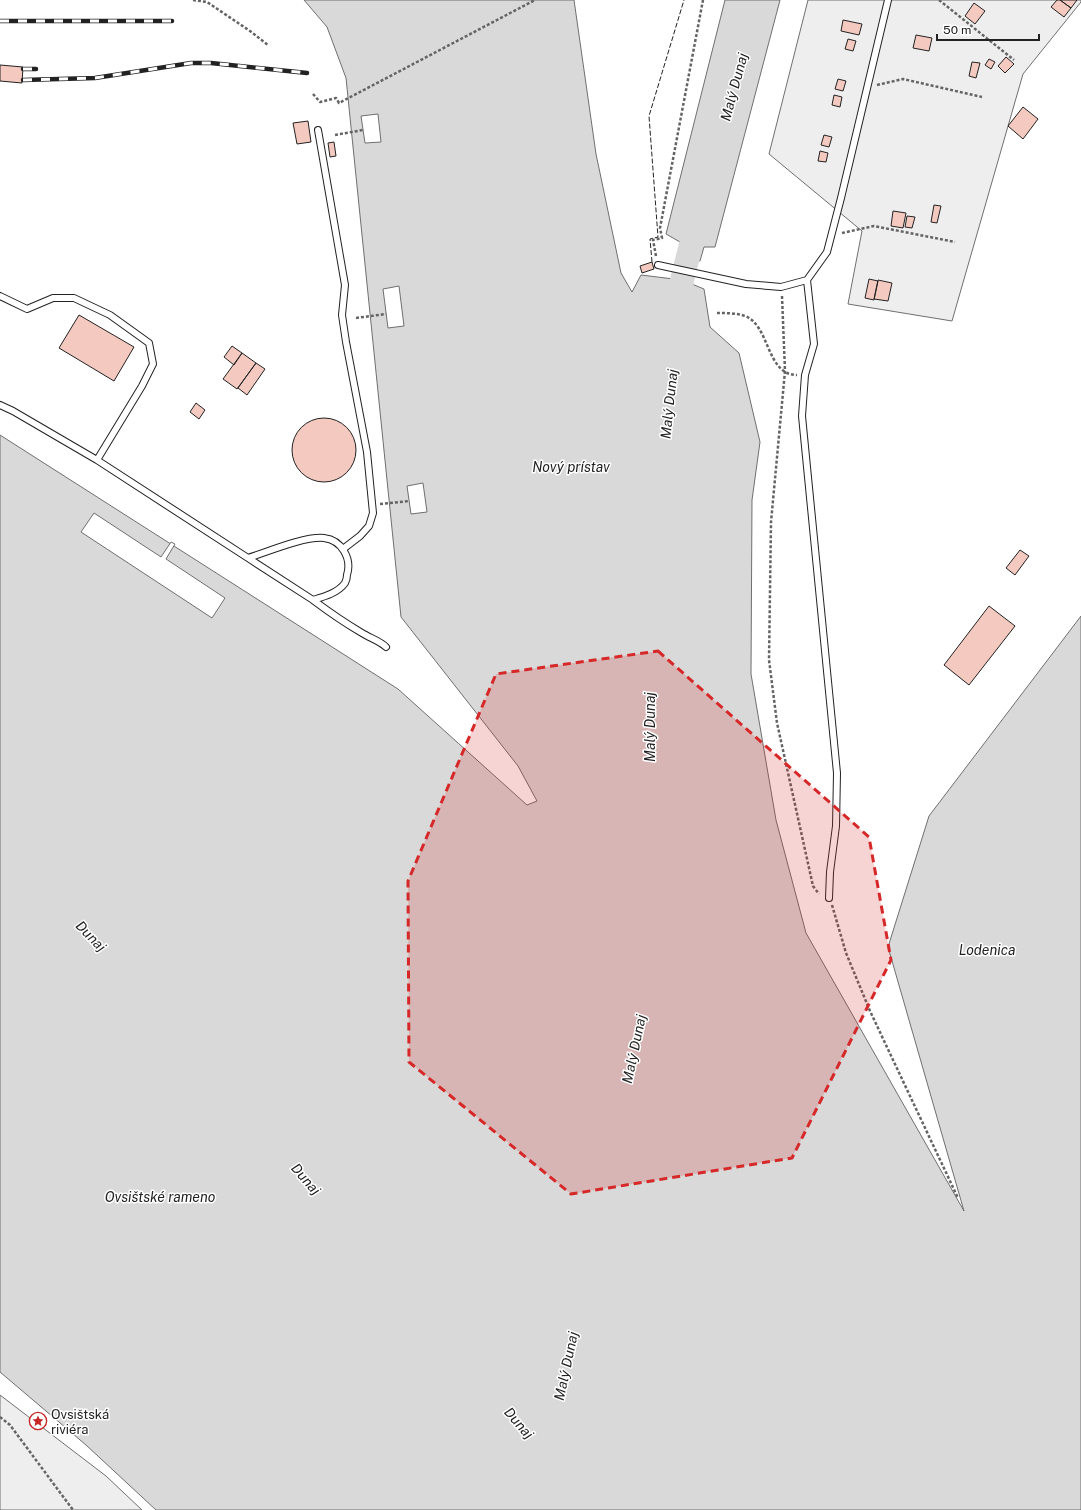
<svg xmlns="http://www.w3.org/2000/svg" width="1081" height="1510" font-family="'Public Sans',sans-serif">
<style>
.green{fill:#eee;stroke:#6f6f6f}
.water{fill:#d9d9d9;stroke:#6f6f6f}
.pier{fill:#fff;stroke:#6f6f6f}
.lines{fill:none;stroke-linecap:round;stroke-linejoin:round}
.river{stroke:#d9d9d9;stroke-width:24}
.building{fill:#f3c9c0;stroke:#222}
.service-casing{stroke:#222;stroke-width:8}
.path{stroke:#646464;stroke-width:2.5;stroke-dasharray:3 2;stroke-linecap:butt}
.service{stroke:#fff;stroke-width:6}
.rail-casing{stroke:#222;stroke-width:4.5}
.rail{stroke:#fff;stroke-width:3;stroke-dasharray:9;stroke-linecap:butt}
.fence{stroke:#222;stroke-width:1;stroke-dasharray:5 2;stroke-linecap:butt}
.marked{fill:#d62828;fill-opacity:0.2;stroke:#d62828;stroke-width:3;stroke-dasharray:8 5;stroke-linejoin:round}
.labels{text-anchor:middle;stroke-width:3;stroke-linejoin:round;paint-order:stroke}
.poi-label{font-size:13px;fill:#222;stroke:#fff;text-anchor:start}
.water-label{font-size:14px;font-style:italic;fill:#222;stroke:#fff}
</style>
<rect width="100%" height="100%" fill="#fff"/>
<path class="green" d="M 808,0 L 1081,0 L 1081,2 L 1023,74 L 952,321 L 848,304 L 862,231 L 769,154 Z
M 0,1395 L 106,1476 L 142,1510 L 0,1510 Z"/>
<path class="water" d="M 304,0 L 574,0 L 596,154 L 621,273 L 632,292 L 641,275 L 682,280 L 704,289 L 710,327 L 739,353 L 760,442 L 752,500 L 751,674 L 776,820 L 806,933 L 964,1211 L 888,947 L 929,816 L 1081,616 L 1081,1510 L 156,1510 L 86,1445 L 0,1372 L 0,435 L 398,689 L 527,805 L 537,801 L 518,766 L 401,617 L 346,78 L 327,27 Z
M 725,0 L 780,0 L 715,247 L 704,247 L 700,261 L 678,256 L 680,242 L 666,234 Z"/>
<path class="pier" d="M 378,114 L 381,142 L 365,143 L 361,116 Z
M 399,286 L 404,326 L 388,328 L 383,289 Z
M 423,483 L 427,512 L 411,514 L 407,486 Z
M 94,513 L 161,557 L 171,542 L 175,544 L 166,559 L 225,598 L 212,618 L 81,532 Z"/>
<g class="lines">
<path class="river" d="M 679,312 L 682,280 L 695,229"/>
</g>
<path class="building" d="M 1057,0 L 1060,0 L 1071,8 L 1064,17 L 1051,7 Z
M 1060,0 L 1077,0 L 1071,8 Z
M 974,3 L 985,11 L 975,24 L 965,16 Z
M 843,20 L 862,24 L 859,35 L 841,31 Z
M 916,35 L 932,38 L 929,51 L 913,48 Z
M 848,39 L 856,41 L 853,51 L 845,49 Z
M 1006,57 L 1014,64 L 1005,73 L 998,66 Z
M 989,59 L 995,62 L 991,69 L 985,65 Z
M 972,62 L 980,63 L 976,78 L 969,76 Z
M 0,65 L 23,67 L 22,83 L 0,81 Z
M 838,79 L 846,81 L 843,91 L 835,89 Z
M 834,95 L 842,97 L 840,107 L 832,105 Z
M 1023,107 L 1038,119 L 1023,139 L 1008,126 Z
M 308,121 L 311,142 L 297,144 L 293,123 Z
M 824,135 L 832,137 L 829,147 L 821,145 Z
M 334,142 L 336,156 L 330,157 L 328,143 Z
M 820,151 L 828,153 L 826,162 L 818,161 Z
M 934,205 L 941,206 L 937,223 L 931,222 Z
M 893,211 L 906,213 L 903,228 L 891,226 Z
M 907,216 L 915,217 L 912,228 L 905,227 Z
M 652,262 L 654,269 L 642,273 L 640,266 Z
M 869,279 L 878,281 L 874,300 L 865,298 Z
M 878,280 L 892,283 L 888,301 L 874,299 Z
M 79,315 L 134,347 L 114,381 L 59,348 Z
M 232,346 L 242,353 L 234,365 L 224,357 Z
M 242,353 L 256,363 L 237,389 L 223,379 Z
M 256,363 L 265,369 L 247,395 L 238,388 Z
M 196,403 L 205,410 L 199,419 L 190,412 Z
M292 450a32 32 0 1 1 64 0a32 32 0 1 1-64 0Z
M 1020,550 L 1029,556 L 1015,575 L 1006,568 Z
M 989,606 L 1015,626 L 969,685 L 944,665 Z"/>
<g class="lines">
<defs>
<path id="service" d="M 318,130 L 345,285 L 342,315 L 346,342 L 367,452 L 373,513 L 369,526 L 360,536 L 343,549
M 658,265 L 746,284 L 781,287 L 807,280
M 0,296 L 27,309 L 53,298 L 74,298 L 110,315 L 149,343 L 153,364 L 142,386 L 97,460 L 13,411 L 0,405
M 97,460 L 248,558 C 267,552 305,536 324,538 C 342,540 352,559 347,575 C 347,577 346,581 345,583 C 338,593 323,597 313,600 L 248,558
M 313,600 C 329,612 345,623 362,633 C 370,638 380,641 386,647
M 829,898 L 830,872 L 836,826 L 837,773 L 802,416 L 805,375 L 814,344 L 807,280 L 827,252 L 841,198 L 888,0"/>
</defs>
<use href="#service" class="service-casing"/>
<path class="path" d="M 193,0 L 207,2 L 250,31 L 268,45
M 939,0 L 1014,60
M 877,85 L 903,79 L 982,97
M 313,94 L 320,102 L 336,98 L 339,103 L 535,0
M 335,135 L 363,130
M 842,233 L 874,226 L 955,242
M 656,256 L 653,240 L 662,238 L 660,228 L 703,0
M 782,296 L 785,371 L 771,522 L 769,660 L 777,723 L 813,886 L 819,894
M 717,313 C 726,313 736,313 745,316 C 770,325 766,375 797,375
M 356,318 L 386,314
M 380,504 L 409,501
M 832,905 L 846,953 L 870,1011 L 958,1198
M 0,1417 L 10,1425 L 73,1510"/>
<use href="#service" class="service"/>
<defs>
<path id="rail" d="M 0,21 L 172,21
M 23,69 L 36,69
M 23,80 L 95,78 L 191,63 L 211,63 L 307,73"/>
</defs>
<use href="#rail" class="rail-casing"/>
<use href="#rail" class="rail"/>
<path class="fence" d="M 652,262 L 650,239 L 658,237 L 649,116 L 684,0"/>
</g>
<path class="marked" d="M 658,651 L 869,837 L 891,960 L 792,1158 L 571,1194 L 409,1062 L 408,881 L 496,674 Z"/>
<defs>
<symbol id="sight-ring" viewBox="-11 -11 22 22"><circle r="9.5" fill="#fff" stroke="#c62828" stroke-width="1.5"/><path d="M0-6L1.8-2.2L6-1.7L2.9 1.2L3.7 5.4L0 3.3L-3.7 5.4L-2.9 1.2L-6-1.7L-1.8-2.2Z" fill="#c62828"/></symbol>
</defs>
<g fill-rule="evenodd">
<use href="#sight-ring" x="28" y="1411" width="20" height="20"/>
</g>
<g class="labels">
<g class="poi-label">
<text x="51" y="1419">Ovsištská<tspan x="51" dy="15">riviéra</tspan></text>
</g>
<g class="water-label">
<text transform="translate(734 87) rotate(-75)" y="5">Malý Dunaj</text>
<text transform="translate(669 404) rotate(-84)" y="5">Malý Dunaj</text>
<text x="571" y="472">Nový prístav</text>
<text transform="translate(650 727) rotate(-90)" y="5">Malý Dunaj</text>
<text transform="translate(91 936) rotate(46)" y="5">Dunaj</text>
<text x="987" y="955">Lodenica</text>
<text transform="translate(634 1049) rotate(-78)" y="5">Malý Dunaj</text>
<text transform="translate(306 1179) rotate(49)" y="5">Dunaj</text>
<text x="160" y="1202">Ovsištské rameno</text>
<text transform="translate(566 1366) rotate(-78)" y="5">Malý Dunaj</text>
<text transform="translate(519 1423) rotate(49)" y="5">Dunaj</text>
</g>
</g>
<path d="M937 34v6h102v-6" fill="none" stroke="#222222" stroke-width="2"/>
<text x="943" y="34" font-size="12" fill="#222222" stroke="#ffffff" stroke-width="3" paint-order="stroke">50 m</text>
</svg>
